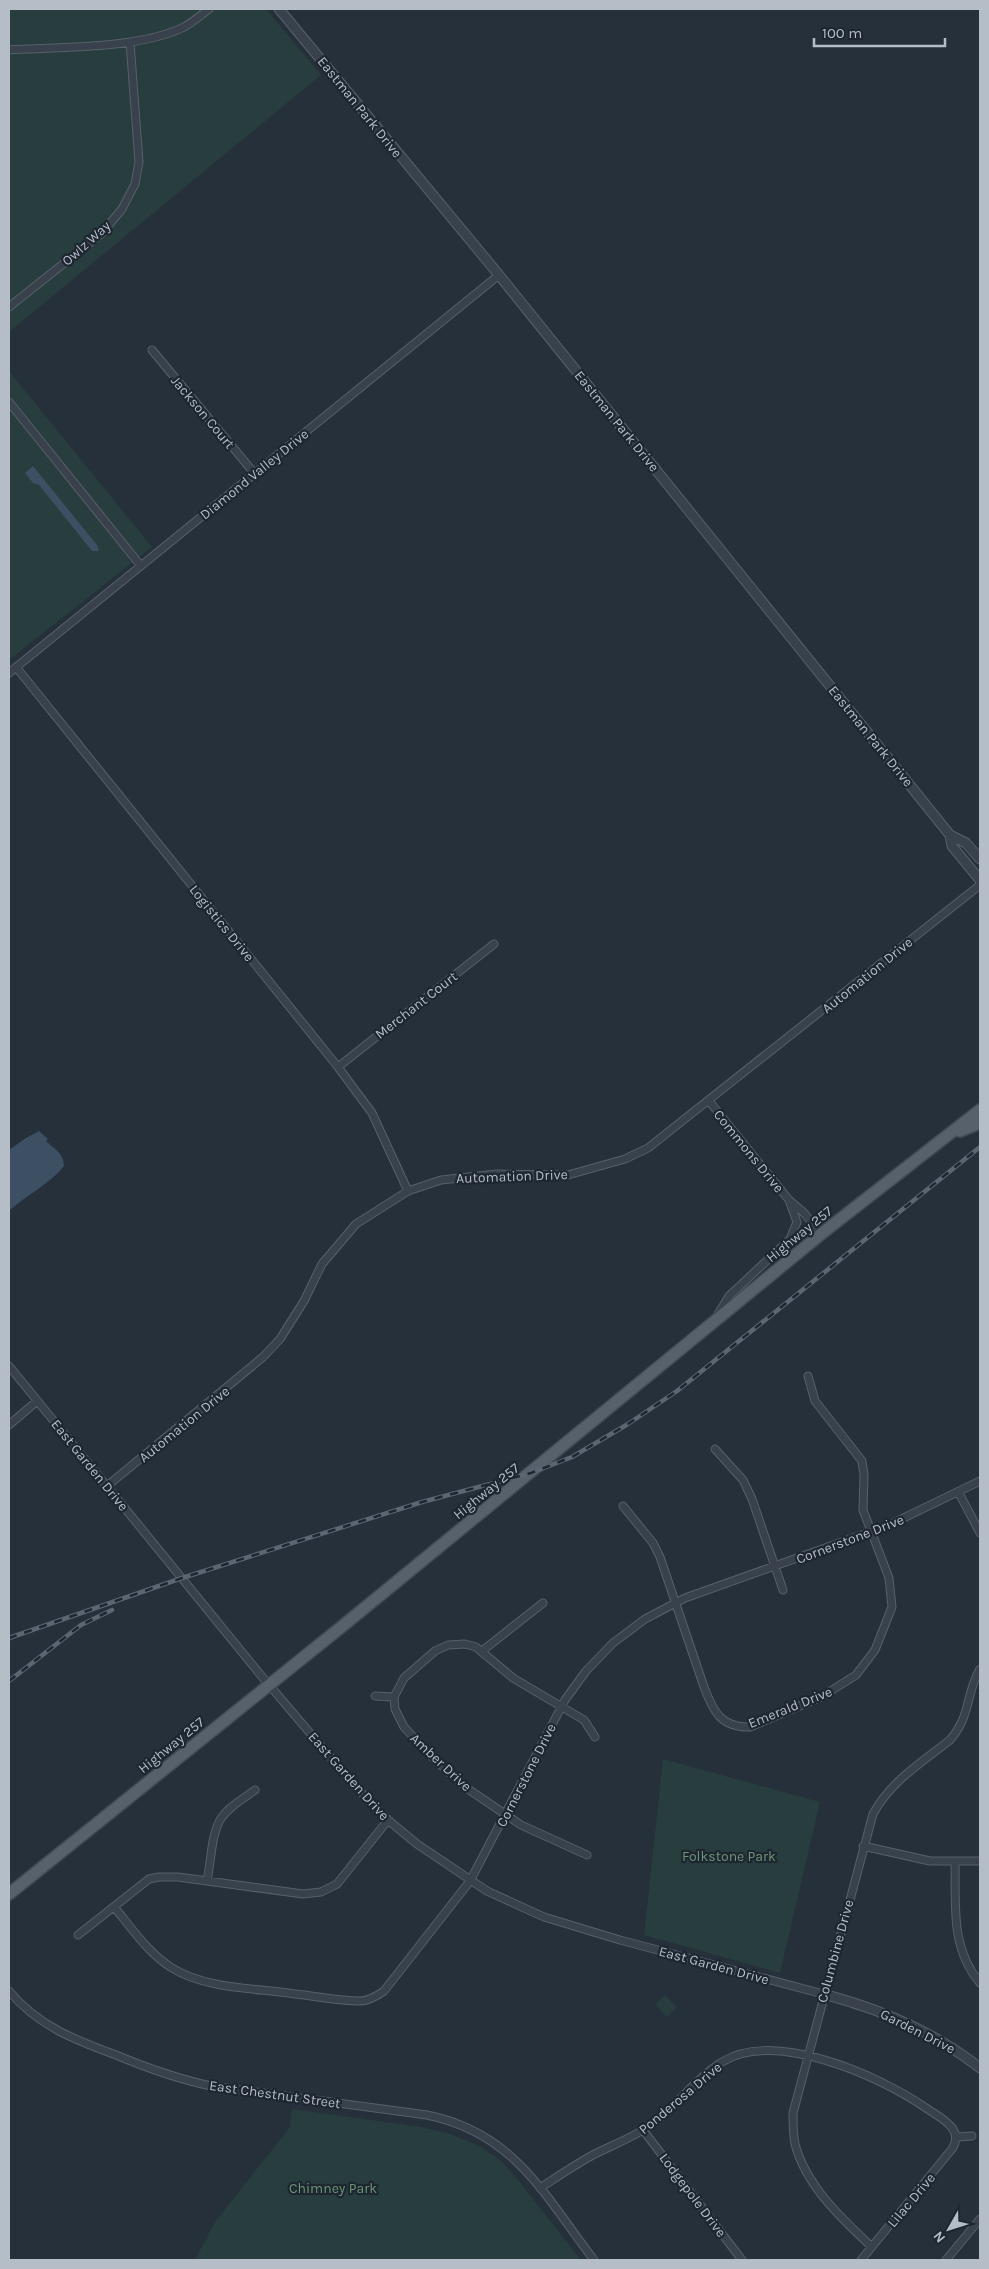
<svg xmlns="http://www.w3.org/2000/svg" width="989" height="2269" font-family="Karla,sans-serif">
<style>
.green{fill:#283d3d}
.water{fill:#3c4f63}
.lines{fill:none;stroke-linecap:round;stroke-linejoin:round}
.minor-casing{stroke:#57606a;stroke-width:9}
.tertiary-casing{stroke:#57606a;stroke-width:11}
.primary-casing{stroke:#424b55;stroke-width:14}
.minor{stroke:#39424c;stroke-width:7}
.tertiary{stroke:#39424c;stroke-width:9}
.primary{stroke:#57616c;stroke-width:11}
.rail-casing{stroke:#5b6672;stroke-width:4.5}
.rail{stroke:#1e2731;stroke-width:2.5;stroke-dasharray:8;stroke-linecap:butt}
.labels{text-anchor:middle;stroke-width:4.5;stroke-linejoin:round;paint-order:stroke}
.street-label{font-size:14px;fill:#b5bdc7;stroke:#1e2731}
.park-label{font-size:14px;fill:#6d9674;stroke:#1e2731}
</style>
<rect width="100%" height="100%" fill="#25303b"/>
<path class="green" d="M 9,9 L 266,9 L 321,75 L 9,332 Z
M 9,371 L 152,547 L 9,660 Z
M 663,1759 L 820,1802 L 780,1973 L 644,1935 Z
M 665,1995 L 677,2007 L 667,2017 L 655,2005 Z
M 292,2109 L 421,2127 L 451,2134 L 481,2147 L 501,2161 L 514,2175 L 581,2260 L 195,2260 L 215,2222 L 290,2127 Z"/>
<path class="water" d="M 33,466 L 97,545 L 99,551 L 92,551 L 39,485 L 33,483 L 25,473 Z
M 39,1131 L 48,1139 L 46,1141 C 55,1150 63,1152 64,1166 C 49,1185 26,1195 9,1211 L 9,1150 L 26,1138 Z"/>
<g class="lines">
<defs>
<path id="minor" d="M 9,50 C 60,47 139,49 184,27 C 193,22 201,15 209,9
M 9,307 L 102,233 L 122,209 L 135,184 L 139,162 L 130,42
M 152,350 L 255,474
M 9,402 L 141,566
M 16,667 L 338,1067 L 372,1113 L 408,1191
M 9,673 L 499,275
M 338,1067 L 494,944
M 709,1101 L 789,1200 L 804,1213 L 821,1234
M 718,1314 L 729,1296 L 790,1239 L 797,1222 L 790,1203
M 9,1366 L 259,1673 L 355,1786 L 388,1820 L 417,1844 L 487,1891 L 544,1917 L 620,1940 L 823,1994
M 9,1425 L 37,1401
M 715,1449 L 743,1480 L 752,1499 L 783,1590
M 107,1486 L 263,1357 L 280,1339 L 304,1301 L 322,1264 L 356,1224 L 408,1191 L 441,1180 L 497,1174 L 568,1175 L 625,1159 L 648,1148 L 980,885
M 959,1493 L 980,1533
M 623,1506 L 653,1543 L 660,1557 L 704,1687 C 713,1711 721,1728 750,1727 L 821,1697 L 856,1675 L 875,1650 L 892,1607 L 889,1578 L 863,1510 L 864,1475 L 862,1461 L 815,1401 L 808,1376
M 482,1651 L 543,1603
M 375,1696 L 394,1697
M 863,1846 L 930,1861 L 980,1861
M 587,1855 L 521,1825 L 468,1789 L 433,1758 L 404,1727 L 395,1709 L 394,1697 L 404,1678 L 435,1651 L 448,1645 L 465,1644 L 476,1647 L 513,1678 L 584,1720 L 595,1737
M 955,1861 C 956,1906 950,1947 980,1983
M 207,1881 C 211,1862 211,1837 220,1820 C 228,1807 243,1799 255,1790
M 114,1907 C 131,1927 148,1953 172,1968 C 206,1989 255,1988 295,1994 C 316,1996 338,2001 360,2001 C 369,2001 377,1996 384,1991 L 470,1881 L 565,1700 L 586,1671 L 613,1643 L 645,1619 L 685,1598 L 887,1526 L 980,1481
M 78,1935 L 149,1879 L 159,1877 L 178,1877 L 303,1894 L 321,1892 L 337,1884 L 388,1820
M 9,1991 C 38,2026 75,2040 116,2055 C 147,2068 178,2079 211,2086 L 427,2115 C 515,2133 544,2195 594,2260
M 643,2130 L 742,2260
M 957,2137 L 972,2136
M 540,2188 C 557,2177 573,2166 591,2156 C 612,2145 635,2137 654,2123 C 678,2104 696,2078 722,2062 C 775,2029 880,2076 926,2108 C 941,2118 965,2129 952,2149 L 861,2260
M 872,2247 C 842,2219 806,2186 795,2144 C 793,2134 793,2123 793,2113 L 873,1814 C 891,1781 921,1763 950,1740 C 972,1714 965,1695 980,1669
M 946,2260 L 980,2219"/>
<path id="tertiary" d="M 279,9 L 499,275 L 950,835 L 966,843 L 980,859
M 950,835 L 952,846 L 980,880
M 823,1994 C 881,2009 933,2031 980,2068"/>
<path id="primary" d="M 960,1131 L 980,1123
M 9,1894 L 345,1624 L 821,1234 L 980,1110"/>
</defs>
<use href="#minor" class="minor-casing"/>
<use href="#tertiary" class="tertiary-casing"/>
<use href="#primary" class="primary-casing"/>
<use href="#minor" class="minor"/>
<use href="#tertiary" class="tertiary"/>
<use href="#primary" class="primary"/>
<defs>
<path id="rail" d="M 9,1638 L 182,1578 L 422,1502 L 531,1473 L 572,1457 L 628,1424 L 677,1391 L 980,1147
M 9,1681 L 81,1625 L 112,1610"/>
</defs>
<use href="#rail" class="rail-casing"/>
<use href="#rail" class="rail"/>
</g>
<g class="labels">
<g class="street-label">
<text transform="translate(360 107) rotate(51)" y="5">Eastman Park Drive</text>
<text transform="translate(86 243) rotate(-42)" y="5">Owlz Way</text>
<text transform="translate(203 412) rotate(50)" y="5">Jackson Court</text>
<text transform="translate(617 421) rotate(51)" y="5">Eastman Park Drive</text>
<text transform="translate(254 474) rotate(-39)" y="5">Diamond Valley Drive</text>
<text transform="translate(871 736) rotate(51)" y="5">Eastman Park Drive</text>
<text transform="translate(222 923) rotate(51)" y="5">Logistics Drive</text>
<text transform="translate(867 975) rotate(-39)" y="5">Automation Drive</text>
<text transform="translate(416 1005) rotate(-38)" y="5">Merchant Court</text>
<text transform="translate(749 1151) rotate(51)" y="5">Commons Drive</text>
<text transform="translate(512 1176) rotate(-2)" y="5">Automation Drive</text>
<text transform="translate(799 1234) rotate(-39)" y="5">Highway 257</text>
<text transform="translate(184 1424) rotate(-39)" y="5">Automation Drive</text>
<text transform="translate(90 1465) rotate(51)" y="5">East Garden Drive</text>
<text transform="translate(486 1491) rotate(-39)" y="5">Highway 257</text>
<text transform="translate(850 1539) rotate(-21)" y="5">Cornerstone Drive</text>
<text transform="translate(790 1707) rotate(-22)" y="5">Emerald Drive</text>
<text transform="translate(171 1745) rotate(-39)" y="5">Highway 257</text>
<text transform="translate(441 1762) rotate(43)" y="5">Amber Drive</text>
<text transform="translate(526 1775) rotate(-63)" y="5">Cornerstone Drive</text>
<text transform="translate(349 1776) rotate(48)" y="5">East Garden Drive</text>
<text transform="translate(835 1951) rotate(-75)" y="5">Columbine Drive</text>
<text transform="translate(714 1965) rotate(15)" y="5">East Garden Drive</text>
<text transform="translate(918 2031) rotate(27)" y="5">Garden Drive</text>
<text transform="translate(275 2094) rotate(8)" y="5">East Chestnut Street</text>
<text transform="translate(680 2098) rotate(-40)" y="5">Ponderosa Drive</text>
<text transform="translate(693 2195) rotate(53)" y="5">Lodgepole Drive</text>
<text transform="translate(911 2200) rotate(-50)" y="5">Lilac Drive</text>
</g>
<g class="park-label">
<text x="729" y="1861">Folkstone Park</text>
<text x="333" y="2193">Chimney Park</text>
</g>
</g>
<rect width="989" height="2269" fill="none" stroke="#b5bdc7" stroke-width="20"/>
<g transform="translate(949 2229) rotate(231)" stroke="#1e2731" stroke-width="4" paint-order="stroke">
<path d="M0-4L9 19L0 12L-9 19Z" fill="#b5bdc7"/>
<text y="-8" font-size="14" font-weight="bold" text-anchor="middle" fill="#b5bdc7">N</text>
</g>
<path d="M814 38v8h131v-8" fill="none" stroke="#b5bdc7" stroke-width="2.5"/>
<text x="822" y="38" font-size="15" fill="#b5bdc7" stroke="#1e2731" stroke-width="4" paint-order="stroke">100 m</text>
</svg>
